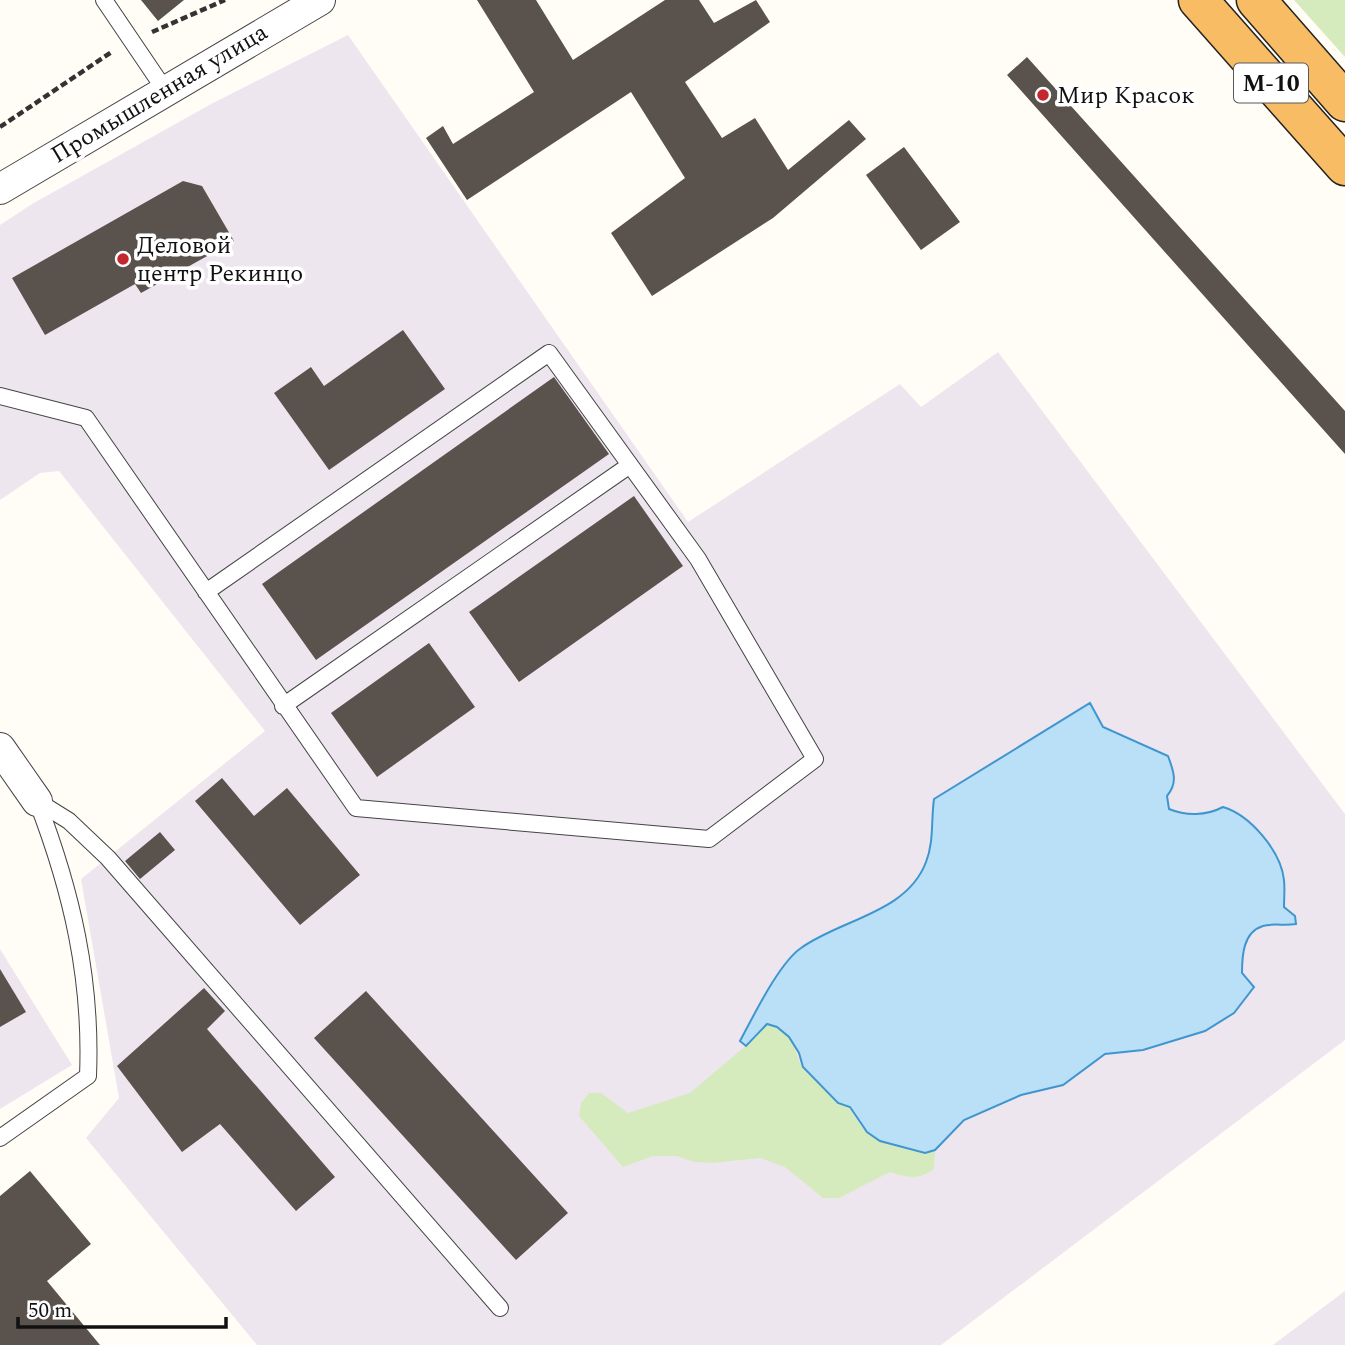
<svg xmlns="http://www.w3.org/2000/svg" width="1345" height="1345" font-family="Spectral,serif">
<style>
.industrial{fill:#eee6ef}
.green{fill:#d5ebbd}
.water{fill:#b9e0f7;stroke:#3f96cf;stroke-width:2}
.building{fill:#5a524d}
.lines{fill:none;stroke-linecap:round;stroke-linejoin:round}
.service-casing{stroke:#444;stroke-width:18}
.minor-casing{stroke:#444;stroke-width:32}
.trunk-casing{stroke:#222;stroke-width:41}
.path{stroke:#333;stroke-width:4.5;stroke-dasharray:7 3.5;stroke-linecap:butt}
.service{stroke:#fff;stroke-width:16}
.minor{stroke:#fff;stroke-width:30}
.trunk{stroke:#f7bc64;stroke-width:38}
.poi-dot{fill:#c4262e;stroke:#fff;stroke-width:2.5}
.labels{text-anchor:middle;stroke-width:7;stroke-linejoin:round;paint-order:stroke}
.shield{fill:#fff;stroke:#585858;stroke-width:2}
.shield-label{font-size:23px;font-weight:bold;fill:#111}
.street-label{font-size:24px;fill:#111;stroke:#fff}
.poi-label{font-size:24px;fill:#111;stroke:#fff;text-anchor:start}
</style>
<rect width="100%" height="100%" fill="#fffdf5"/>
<path class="industrial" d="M 348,35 L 688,522 L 900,384 L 921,407 L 998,352 L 1345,814 L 1345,1040 L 941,1345 L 257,1345 L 86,1138 L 119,1098 L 81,879 L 265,731 L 59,471 L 40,473 L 0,500 L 0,225 L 32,204 L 213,103 Z
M 0,949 L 72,1065 L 0,1109 Z
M 1345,1291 L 1345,1345 L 1273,1345 Z"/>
<path class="green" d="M 1294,0 L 1345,0 L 1345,57 Z
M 767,1024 C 798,1033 791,1048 803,1068 C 810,1079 830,1090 841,1099 C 852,1108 857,1125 868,1133 C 884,1144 918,1156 935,1150 L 934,1169 C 919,1180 908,1178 890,1172 L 839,1198 L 823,1198 L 785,1167 L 760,1158 L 712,1163 L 695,1162 L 676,1156 L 653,1156 L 623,1167 L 579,1116 L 581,1103 L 589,1093 L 601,1093 L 628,1113 L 690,1093 L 756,1037 Z"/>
<path class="water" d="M 1090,703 L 1103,727 L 1168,756 C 1174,772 1178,783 1167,796 L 1169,809 C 1186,816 1206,816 1223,807 C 1250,815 1281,851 1284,880 C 1285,889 1284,898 1284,907 L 1295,916 L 1296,924 C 1285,926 1273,923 1263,926 C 1243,932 1242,956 1242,973 L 1254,987 L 1234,1013 L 1205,1031 L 1143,1050 L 1105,1054 L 1063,1085 L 1021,1095 L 964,1120 L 935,1150 L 925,1153 L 880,1141 L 867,1132 L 850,1107 L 838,1103 L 803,1067 L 799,1053 L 789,1037 L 777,1027 L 767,1024 L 746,1046 L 740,1041 C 753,1017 779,963 801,948 C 841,919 907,913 926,862 C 934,842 931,820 934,799 Z"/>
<path class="building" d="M 141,0 L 184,0 L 158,21 Z
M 477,0 L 536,0 L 573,60 L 665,0 L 699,0 L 714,23 L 756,0 L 770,22 L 685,82 L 722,138 L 755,118 L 788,170 L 849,120 L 866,139 L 773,218 L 652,296 L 611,233 L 685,178 L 631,92 L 467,200 L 426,138 L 443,126 L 453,144 L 534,92 Z
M 1027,57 L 1345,411 L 1345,454 L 1007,75 Z
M 904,147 L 960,222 L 921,250 L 866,175 Z
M 183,181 L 202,186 L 234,241 L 141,293 L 135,284 L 45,335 L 12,278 Z
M 403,330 L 445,389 L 329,470 L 274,393 L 311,367 L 324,386 Z
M 554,377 L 609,454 L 316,660 L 262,584 Z
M 634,496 L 683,566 L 519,682 L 469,612 Z
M 429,643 L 475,707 L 377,777 L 331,713 Z
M 222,778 L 254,816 L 287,788 L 360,875 L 300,925 L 195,801 Z
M 160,832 L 175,850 L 140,879 L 125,861 Z
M 0,969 L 26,1012 L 0,1027 Z
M 204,988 L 225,1011 L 207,1029 L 335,1177 L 296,1211 L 220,1124 L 182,1152 L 117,1066 Z
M 366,991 L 568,1213 L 516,1260 L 314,1038 Z
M 30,1171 L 91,1244 L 47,1281 L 100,1345 L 0,1345 L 0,1196 Z"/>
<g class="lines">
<defs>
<path id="service" d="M 104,0 L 165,90
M 0,396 L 86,418 L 356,808 L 709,839 L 815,759 L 698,559 L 549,353 L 206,592
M 283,706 L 630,465
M 37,801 L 69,821 L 108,858 L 500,1308
M 0,1138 L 88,1076 C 92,979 72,892 37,801"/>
<path id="minor" d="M 0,189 L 320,0
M 0,748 L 37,801"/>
<path id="trunk" d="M 1198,0 L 1345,166
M 1256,0 L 1345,102"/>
</defs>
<use href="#service" class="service-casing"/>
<use href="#minor" class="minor-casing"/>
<use href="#trunk" class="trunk-casing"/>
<path class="path" d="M 152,32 L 225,0
M 0,127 L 113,51"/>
<use href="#service" class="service"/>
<use href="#minor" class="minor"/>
<use href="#trunk" class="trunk"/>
</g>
<g class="poi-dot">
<circle cx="1043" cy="95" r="7"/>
<circle cx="123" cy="259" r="7"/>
</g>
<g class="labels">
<rect class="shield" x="1234" y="63.5" width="74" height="39" rx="5"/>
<g class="shield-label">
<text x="1271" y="91">М-10</text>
</g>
<g class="street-label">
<text transform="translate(159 93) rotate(-31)" y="8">Промышленная улица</text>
</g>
<g class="poi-label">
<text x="1057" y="103">Мир Красок</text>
<text x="137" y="253">Деловой<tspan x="137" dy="28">центр Рекинцо</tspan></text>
</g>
</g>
<path d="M18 1317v10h208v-10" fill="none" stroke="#111111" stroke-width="3.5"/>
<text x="28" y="1317" font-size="21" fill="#111111" stroke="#ffffff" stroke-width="5" paint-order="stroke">50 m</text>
</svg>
